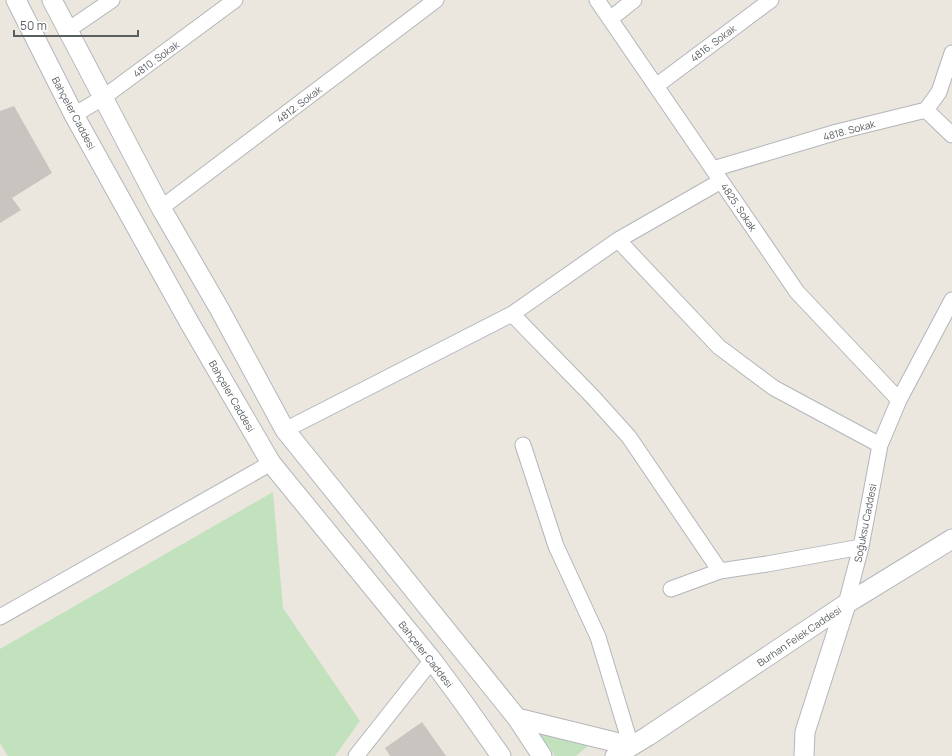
<svg xmlns="http://www.w3.org/2000/svg" width="952" height="756" font-family="Manrope,sans-serif">
<style>
.green{fill:#c1e2bc}
.building{fill:#c8c4bf}
.lines{fill:none;stroke-linecap:round;stroke-linejoin:round}
.minor-casing{stroke:#b2b6ba;stroke-width:17}
.tertiary-casing{stroke:#b2b6ba;stroke-width:21}
.minor{stroke:#fff;stroke-width:15}
.tertiary{stroke:#fff;stroke-width:19}
.labels{text-anchor:middle;stroke-width:3;stroke-linejoin:round;paint-order:stroke}
.street-label{font-size:10px;fill:#585d60;stroke:#fff}
</style>
<rect width="100%" height="100%" fill="#ebe7df"/>
<path class="green" d="M 273,492 L 283,608 L 360,721 L 335,756 L 8,756 L 0,743 L 0,649 Z
M 538,732 L 590,744 L 576,756 L 555,756 Z"/>
<path class="building" d="M 14,106 L 52,173 L 12,198 L 21,210 L 0,223 L 0,111 Z
M 422,722 L 446,756 L 390,756 L 385,748 Z"/>
<g class="lines">
<defs>
<path id="minor" d="M 597,0 L 797,292 L 899,400
M 610,19 L 634,0
M 68,30 L 112,0
M 656,86 L 771,0
M 926,110 L 952,135
M 74,115 L 104,97 L 235,0
M 713,169 L 837,132 L 926,110 L 939,92 L 952,53
M 161,208 L 436,0
M 618,240 L 719,347 L 774,388 L 880,445
M 512,314 L 592,396 L 629,437 L 720,571
M 285,430 L 512,314 L 618,240 L 721,181
M 523,445 L 556,546 L 598,637 L 631,746
M 671,589 L 720,571 L 767,564 L 861,547
M 846,604 L 861,547 L 880,445 L 899,400 L 952,300
M 0,617 L 271,463
M 356,756 L 432,660"/>
<path id="tertiary" d="M 16,0 L 74,115 L 189,322 L 271,463 L 432,660 L 463,702 L 501,756
M 52,0 L 161,208 L 220,310 L 285,430 L 517,718 L 542,756
M 517,718 L 631,746
M 615,756 L 648,736 L 846,604 L 952,539
M 804,756 L 805,732 L 846,604"/>
</defs>
<use href="#minor" class="minor-casing"/>
<use href="#tertiary" class="tertiary-casing"/>
<use href="#minor" class="minor"/>
<use href="#tertiary" class="tertiary"/>
</g>
<g class="labels">
<g class="street-label">
<text transform="translate(713 43) rotate(-37)" y="4">4816. Sokak</text>
<text transform="translate(156 59) rotate(-36)" y="4">4810. Sokak</text>
<text transform="translate(299 104) rotate(-37)" y="4">4812. Sokak</text>
<text transform="translate(74 113) rotate(62)" y="4">Bahçeler Caddesi</text>
<text transform="translate(849 130) rotate(-15)" y="4">4818. Sokak</text>
<text transform="translate(739 207) rotate(56)" y="4">4825. Sokak</text>
<text transform="translate(232 396) rotate(60)" y="4">Bahçeler Caddesi</text>
<text transform="translate(865 523) rotate(-79)" y="4">Soğuksu Caddesi</text>
<text transform="translate(799 636) rotate(-34)" y="4">Burhan Felek Caddesi</text>
<text transform="translate(426 654) rotate(52)" y="4">Bahçeler Caddesi</text>
</g>
</g>
<path d="M14 30v6h124v-6" fill="none" stroke="#585d60" stroke-width="2"/>
<text x="20" y="30" font-size="12" fill="#585d60" stroke="#ffffff" stroke-width="3" paint-order="stroke">50 m</text>
</svg>
